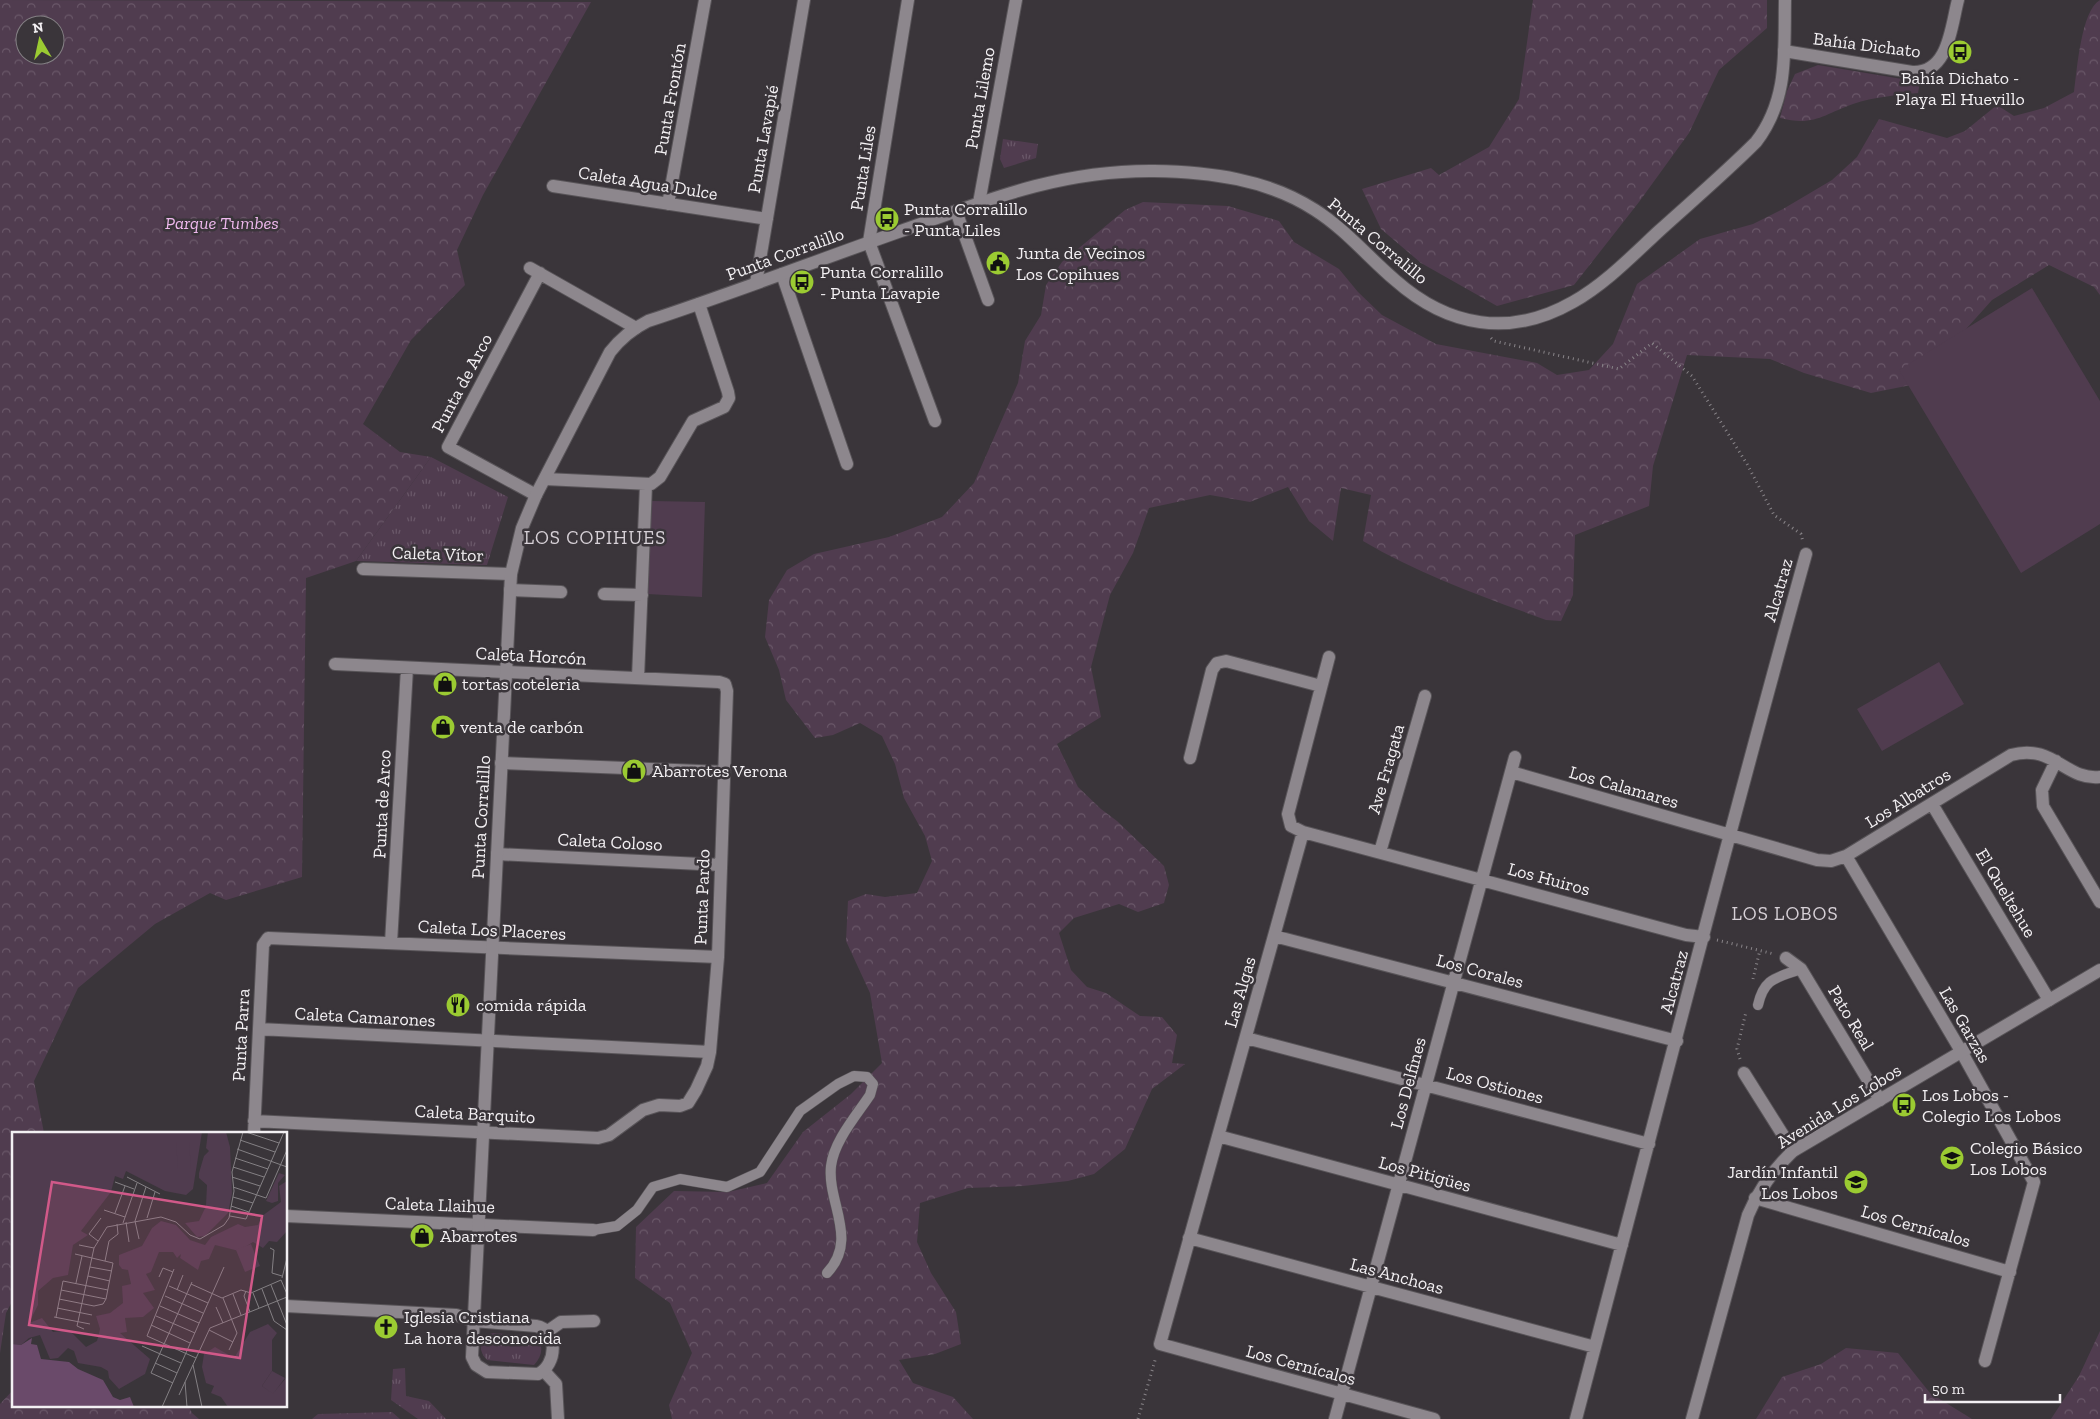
<svg xmlns="http://www.w3.org/2000/svg" width="2100" height="1419" font-family="'Zilla Slab',serif">
<style>
.grass{fill:url(#grass-tufts)}
.forest{fill:url(#forest-crowns);fill-rule:evenodd}
.garden{fill:#503c4f}
.lines{fill:none;stroke-linecap:round;stroke-linejoin:round}
.service-casing{stroke:#585458;stroke-width:11}
.minor-casing{stroke:#585458;stroke-width:14}
.tertiary-casing{stroke:#585458;stroke-width:14}
.path{stroke:#898589;stroke-width:3;stroke-dasharray:1 4;stroke-linecap:butt}
.service{stroke:#8d878d;stroke-width:10}
.minor{stroke:#8d878d;stroke-width:12}
.tertiary{stroke:#8d878d;stroke-width:12}
.labels{text-anchor:middle;stroke-width:5;stroke-linejoin:round;paint-order:stroke}
.street-label{font-size:18px;fill:#f3f0f3;stroke:#3a353a}
.poi-label{font-size:18px;fill:#f3f0f3;stroke:#3a353a;text-anchor:start}
.park-label{font-size:18px;font-style:italic;fill:#eeb8ed;stroke:#3a353a}
.neighbourhood-label{font-size:19px;letter-spacing:1px;fill:#d7d1d7;stroke:#3a353a}
.inset-road{fill:none;stroke:#848084;stroke-width:1}
.view{fill:#d15989;fill-opacity:0.15;stroke:#d15989;stroke-width:2.5}
.inset-edge{fill:none;stroke:#f3f0f3;stroke-width:2.5}
</style>
<defs>
<pattern id="grass-tufts" width="24" height="20" patternUnits="userSpaceOnUse" patternTransform="scale(1.25)"><rect width="24" height="20" fill="#503c4f"/><path d="M3 7l-1-3M5 7V3M7 7l1-3M15 17l-1-3M17 17v-4M19 17l1-3" fill="none" stroke="#6a5869"/></pattern>
<pattern id="forest-crowns" width="20" height="18" patternUnits="userSpaceOnUse" patternTransform="scale(1.25)"><rect width="20" height="18" fill="#503c4f"/><path d="M2 6a3 3 0 1 1 6 0M12 15a3 3 0 1 1 6 0" fill="none" stroke="#6a5869"/></pattern>
</defs>
<rect width="100%" height="100%" fill="#3a353a"/>
<path class="grass" d="M 1003,139 L 1038,144 L 1036,158 L 1004,168 L 1000,159 Z
M 431,457 L 508,497 L 487,565 L 356,561 Z
M 493,1333 L 537,1336 C 544,1347 542,1356 534,1365 L 487,1360 C 477,1350 479,1337 493,1333 Z
M 405,1368 L 406,1396 L 429,1401 L 446,1419 L 418,1419 L 391,1400 L 393,1369 Z"/>
<path class="forest" d="M 0,0 L 591,2 L 483,195 L 457,250 L 465,285 L 411,340 L 363,424 L 400,452 L 431,457 L 356,561 L 306,578 L 302,877 L 226,900 L 210,893 L 155,924 L 78,988 L 34,1081 L 44,1133 L 14,1133 L 14,1298 L 6,1313 L 0,1353 ZM 25,25 L 55,25 L 55,55 L 25,55 Z
M 1533,0 L 1767,0 L 1767,28 L 1719,70 L 1689,133 L 1639,202 L 1574,285 L 1497,306 L 1421,263 L 1381,229 L 1362,189 L 1431,168 L 1439,175 L 1489,147 L 1519,99 Z
M 2100,0 L 2100,295 L 2094,287 L 2049,265 L 1992,300 L 1942,356 L 1931,381 L 1871,393 L 1804,373 L 1770,359 L 1687,355 L 1653,466 L 1649,506 L 1575,535 L 1573,595 L 1561,621 L 1546,620 C 1484,597 1420,575 1363,541 L 1371,495 L 1341,488 L 1333,541 L 1309,521 L 1288,487 L 1250,502 L 1210,495 L 1149,508 L 1133,553 L 1110,595 L 1091,667 L 1101,717 L 1057,744 L 1078,787 L 1101,809 L 1117,821 L 1164,866 L 1169,885 L 1164,903 L 1138,912 L 1119,904 L 1074,918 L 1059,933 L 1071,970 L 1087,987 L 1106,993 L 1140,1016 L 1162,1017 L 1177,1035 L 1172,1063 L 1185,1064 L 1152,1089 L 1125,1149 L 1094,1174 L 1068,1181 L 1023,1186 L 968,1188 L 920,1203 L 917,1242 L 931,1273 L 956,1312 L 961,1344 L 935,1354 L 899,1360 L 913,1383 L 953,1397 L 973,1419 L 672,1419 L 669,1405 L 692,1353 L 670,1303 L 635,1278 L 636,1227 L 674,1191 L 728,1192 L 767,1183 L 803,1132 L 851,1094 L 882,1063 L 870,993 L 846,941 L 848,901 L 866,894 L 885,897 L 917,893 L 932,861 L 925,836 L 904,798 L 895,764 L 882,736 L 860,723 L 833,735 L 815,738 L 786,700 L 779,670 L 765,637 L 769,600 L 787,570 L 814,554 L 889,537 L 942,517 L 974,483 L 1018,383 L 1025,341 L 1041,315 L 1046,285 L 1062,262 L 1125,210 L 1143,202 L 1228,206 L 1279,221 L 1294,242 L 1339,269 L 1358,292 L 1382,315 L 1436,344 L 1537,363 L 1557,375 L 1589,370 L 1613,344 L 1637,284 L 1700,239 L 1753,224 L 1783,209 L 1832,180 L 1857,157 L 1879,119 L 1947,138 L 1965,131 L 1997,105 L 2014,116 L 2044,108 L 2074,92 C 2077,71 2081,10 2100,0 Z
M 1818,65 L 1920,82 L 1918,93 C 1896,95 1874,97 1853,104 C 1824,114 1814,127 1780,118 L 1787,91 L 1795,74 Z
M 2100,1331 L 2100,1419 L 2051,1419 L 2079,1376 Z
M 1846,1348 L 1898,1353 L 1930,1393 L 1972,1419 L 1756,1419 L 1782,1377 L 1821,1364 Z
M 14,1389 L 14,1405 L 188,1405 L 192,1413 L 199,1419 L 0,1419 L 0,1404 Z
M 392,1412 L 400,1419 L 312,1419 L 318,1414 Z"/>
<path class="garden" d="M 2032,288 L 2100,401 L 2100,524 L 2021,573 L 1899,370 Z
M 652,501 L 705,502 L 702,597 L 647,594 Z
M 1939,662 L 1964,704 L 1882,751 L 1857,709 Z"/>
<g class="lines">
<defs>
<path id="service" d="M 1758,1005 C 1764,978 1776,978 1801,969
M 593,1230 L 617,1226 L 637,1210 L 653,1187 L 680,1179 L 727,1187 L 760,1172 L 800,1111 L 838,1084 L 854,1076 L 867,1077 L 873,1084 L 870,1095 C 856,1116 834,1141 831,1166 C 827,1203 859,1239 827,1273"/>
<path id="minor" d="M 908,0 L 869,242 L 935,421
M 1784,51 L 1912,72 C 1949,74 1951,26 1958,0
M 553,186 L 767,219
M 979,203 L 1016,0
M 668,204 L 705,0
M 956,211 L 988,300
M 530,268 L 636,328
M 782,274 L 847,464
M 756,283 L 804,0
M 545,479 L 651,484 L 660,477 L 693,421 L 724,407 L 729,398 L 728,392 L 699,304
M 536,495 L 448,447 L 540,273
M 363,569 L 511,574
M 510,590 L 561,592
M 604,594 L 642,595
M 1329,657 L 1288,814 L 1291,826 L 1303,832 L 1686,935 L 1704,937
M 638,678 L 646,485
M 1190,758 L 1212,670 L 1217,663 L 1226,661 L 1321,686
M 2056,761 L 2042,790 L 2043,806 L 2100,902
M 501,763 L 724,772
M 1511,772 L 1817,860 L 1831,861 L 1846,856 L 2011,755 C 2053,743 2066,781 2100,777
M 1932,804 L 2049,1000
M 1303,832 L 1160,1344 L 1434,1419
M 1380,852 L 1425,696
M 497,854 L 721,865
M 1846,856 L 1961,1051 L 2034,1182 L 1985,1361
M 1274,936 L 1677,1041
M 391,943 L 407,668
M 1786,958 L 1801,969 L 1880,1100
M 259,1029 L 710,1052
M 1246,1038 L 1649,1144
M 1744,1073 L 1793,1151
M 254,1121 L 598,1138 L 609,1135 L 643,1110 L 659,1105 L 680,1106 L 688,1103 L 696,1090 L 707,1066 L 710,1052 L 718,957 L 727,691 L 725,684 L 719,682 L 335,664
M 254,1133 L 263,945 L 268,938 L 718,957
M 1218,1136 L 1622,1245
M 1755,1198 L 2010,1272
M 286,1216 L 593,1230
M 1189,1238 L 1595,1347
M 286,1306 L 456,1315 L 474,1321
M 548,1331 L 561,1322 L 594,1321
M 544,1371 L 556,1384 L 558,1419
M 1335,1419 L 1515,757
M 1576,1419 C 1652,1131 1726,842 1806,554"/>
<path id="tertiary" d="M 474,1321 L 536,1326 C 559,1330 557,1365 538,1374 L 487,1372 L 476,1365 L 472,1357 L 511,574 L 522,528 L 536,495 L 610,352 C 621,338 632,329 648,321 C 733,293 816,261 901,231 C 987,200 1060,170 1154,171 C 1210,172 1267,179 1315,210 C 1345,229 1368,257 1395,280 C 1448,327 1510,338 1573,302 C 1605,284 1632,256 1659,231 C 1691,202 1725,173 1756,142 C 1789,99 1784,52 1785,0
M 1692,1419 L 1748,1215 C 1759,1189 1773,1170 1793,1151 L 2100,970"/>
</defs>
<use href="#service" class="service-casing"/>
<use href="#minor" class="minor-casing"/>
<use href="#tertiary" class="tertiary-casing"/>
<path class="path" d="M 1491,338 L 1494,341 L 1619,369 L 1652,343 L 1692,376 L 1747,464 L 1774,515 L 1801,534 L 1803,542
M 1717,940 L 1774,954
M 1753,979 L 1760,950
M 1740,1059 L 1737,1049 L 1746,1012
M 1138,1419 L 1156,1357"/>
<use href="#service" class="service"/>
<use href="#minor" class="minor"/>
<use href="#tertiary" class="tertiary"/>
</g>
<defs>
<symbol id="bus-disc" viewBox="-11 -11 22 22"><circle r="9.5" fill="#9bcb32" stroke="#3a353a"/><path d="M-5-6H5V4H4V6H2V4H-2V6H-4V4H-5ZM-3.5-4V0h7V-4ZM-3.5 1.2v1.5H-2V1.2ZM2 1.2v1.5H3.5V1.2Z" fill="#111"/></symbol>
<symbol id="civic-disc" viewBox="-11 -11 22 22"><circle r="9.5" fill="#9bcb32" stroke="#3a353a"/><path d="M-.6-6.5H3V-4.5H.6V-3L4-1V1h2V6H-6V1h2V-1L-.6-3ZM-1.2 2.5V6h2.4V2.5Z" fill="#111"/></symbol>
<symbol id="shop-disc" viewBox="-11 -11 22 22"><circle r="9.5" fill="#9bcb32" stroke="#3a353a"/><path d="M-5-2.5h2.3a2.7 3.5 0 0 1 5.4 0H5L5.5 6h-11ZM-1.5-2.5h3a1.5 2.3 0 0 0-3 0Z" fill="#111"/></symbol>
<symbol id="restaurant-disc" viewBox="-11 -11 22 22"><circle r="9.5" fill="#9bcb32" stroke="#3a353a"/><path d="M-5-6h1v4h1v-4h1v4h1v-4h1v5L-1.5 .5V6h-2V.5L-5-1ZM5-6V6H3V1.5H1.5Q1.5-4 5-6Z" fill="#111"/></symbol>
<symbol id="school-disc" viewBox="-11 -11 22 22"><circle r="9.5" fill="#9bcb32" stroke="#3a353a"/><path d="M0-5L7-2L0 1L-7-2ZM-4 1L0 2.5L4 1V4Q0 6-4 4Z" fill="#111"/></symbol>
<symbol id="church-disc" viewBox="-11 -11 22 22"><circle r="9.5" fill="#9bcb32" stroke="#3a353a"/><path d="M-1.2-6h2.4v3.5h3.3v2.4h-3.3V6h-2.4V-.1h-3.3v-2.4h3.3Z" fill="#111"/></symbol>
</defs>
<g fill-rule="evenodd">
<use href="#bus-disc" x="1946" y="38" width="28" height="28"/>
<use href="#bus-disc" x="873" y="205" width="28" height="28"/>
<use href="#civic-disc" x="984" y="249" width="28" height="28"/>
<use href="#bus-disc" x="788" y="268" width="28" height="28"/>
<use href="#shop-disc" x="431" y="670" width="28" height="28"/>
<use href="#shop-disc" x="429" y="713" width="28" height="28"/>
<use href="#shop-disc" x="620" y="757" width="28" height="28"/>
<use href="#restaurant-disc" x="444" y="991" width="28" height="28"/>
<use href="#bus-disc" x="1890" y="1091" width="28" height="28"/>
<use href="#school-disc" x="1938" y="1144" width="28" height="28"/>
<use href="#school-disc" x="1842" y="1168" width="28" height="28"/>
<use href="#shop-disc" x="408" y="1222" width="28" height="28"/>
<use href="#church-disc" x="372" y="1313" width="28" height="28"/>
</g>
<g class="labels">
<g class="street-label">
<text transform="translate(1867 45) rotate(7)" y="6">Bahía Dichato</text>
<text transform="translate(980 98) rotate(-80)" y="6">Punta Lilemo</text>
<text transform="translate(670 99) rotate(-80)" y="6">Punta Frontón</text>
<text transform="translate(763 139) rotate(-80)" y="6">Punta Lavapié</text>
<text transform="translate(863 168) rotate(-81)" y="6">Punta Liles</text>
<text transform="translate(648 183) rotate(9)" y="6">Caleta Agua Dulce</text>
<text transform="translate(1378 241) rotate(40)" y="6">Punta Corralillo</text>
<text transform="translate(785 254) rotate(-20)" y="6">Punta Corralillo</text>
<text transform="translate(462 383) rotate(-62)" y="6">Punta de Arco</text>
<text transform="translate(438 554) rotate(2)" y="6">Caleta Vítor</text>
<text transform="translate(1778 590) rotate(-74)" y="6">Alcatraz</text>
<text transform="translate(531 656) rotate(3)" y="6">Caleta Horcón</text>
<text transform="translate(1386 769) rotate(-74)" y="6">Ave Fragata</text>
<text transform="translate(1624 787) rotate(16)" y="6">Los Calamares</text>
<text transform="translate(1908 798) rotate(-32)" y="6">Los Albatros</text>
<text transform="translate(382 804) rotate(-87)" y="6">Punta de Arco</text>
<text transform="translate(481 817) rotate(-87)" y="6">Punta Corralillo</text>
<text transform="translate(610 842) rotate(3)" y="6">Caleta Coloso</text>
<text transform="translate(1549 879) rotate(15)" y="6">Los Huiros</text>
<text transform="translate(2006 893) rotate(59)" y="6">El Queltehue</text>
<text transform="translate(702 897) rotate(-88)" y="6">Punta Pardo</text>
<text transform="translate(492 930) rotate(3)" y="6">Caleta Los Placeres</text>
<text transform="translate(1480 971) rotate(15)" y="6">Los Corales</text>
<text transform="translate(1674 982) rotate(-75)" y="6">Alcatraz</text>
<text transform="translate(1240 992) rotate(-74)" y="6">Las Algas</text>
<text transform="translate(365 1017) rotate(3)" y="6">Caleta Camarones</text>
<text transform="translate(1851 1018) rotate(59)" y="6">Pato Real</text>
<text transform="translate(1965 1025) rotate(60)" y="6">Las Garzas</text>
<text transform="translate(241 1035) rotate(-87)" y="6">Punta Parra</text>
<text transform="translate(1408 1083) rotate(-75)" y="6">Los Delfines</text>
<text transform="translate(1495 1085) rotate(15)" y="6">Los Ostiones</text>
<text transform="translate(1839 1106) rotate(-32)" y="6">Avenida Los Lobos</text>
<text transform="translate(475 1114) rotate(3)" y="6">Caleta Barquito</text>
<text transform="translate(1425 1174) rotate(15)" y="6">Los Pitigües</text>
<text transform="translate(440 1205) rotate(2)" y="6">Caleta Llaihue</text>
<text transform="translate(1916 1226) rotate(16)" y="6">Los Cernícalos</text>
<text transform="translate(1397 1276) rotate(15)" y="6">Las Anchoas</text>
<text transform="translate(1301 1365) rotate(15)" y="6">Los Cernícalos</text>
</g>
<g class="poi-label">
<text x="1960" y="84" text-anchor="middle">Bahía Dichato -<tspan x="1960" dy="21">Playa El Huevillo</tspan></text>
<text x="904" y="215">Punta Corralillo<tspan x="904" dy="21">- Punta Liles</tspan></text>
<text x="1016" y="259">Junta de Vecinos<tspan x="1016" dy="21">Los Copihues</tspan></text>
<text x="820" y="278">Punta Corralillo<tspan x="820" dy="21">- Punta Lavapie</tspan></text>
<text x="462" y="690">tortas coteleria</text>
<text x="460" y="733">venta de carbón</text>
<text x="652" y="777">Abarrotes Verona</text>
<text x="476" y="1011">comida rápida</text>
<text x="1922" y="1101">Los Lobos -<tspan x="1922" dy="21">Colegio Los Lobos</tspan></text>
<text x="1970" y="1154">Colegio Básico<tspan x="1970" dy="21">Los Lobos</tspan></text>
<text x="1838" y="1178" text-anchor="end">Jardín Infantil<tspan x="1838" dy="21">Los Lobos</tspan></text>
<text x="440" y="1242">Abarrotes</text>
<text x="404" y="1323">Iglesia Cristiana<tspan x="404" dy="21">La hora desconocida</tspan></text>
</g>
<g class="park-label">
<text x="222" y="229">Parque Tumbes</text>
</g>
<g class="neighbourhood-label">
<text x="595" y="544">LOS COPIHUES</text>
<text x="1785" y="920">LOS LOBOS</text>
</g>
</g>
<g transform="translate(12 1132)">
<rect width="275" height="275" fill="#3a353a"/>
<path d="M 0,0 L 190,0 L 181,57 L 174,63 L 153,59 L 114,39 L 111,47 L 103,44 L 99,60 L 69,99 L 76,103 L 61,113 L 56,143 L 41,146 L 26,159 L 26,173 L 17,191 L 30,186 L 41,200 L 57,198 L 74,215 L 85,209 L 88,197 L 84,184 L 98,181 L 111,171 L 110,154 L 119,152 L 116,138 L 110,137 L 107,133 L 107,123 L 130,114 L 140,96 L 149,89 L 164,93 L 178,108 L 193,113 L 199,105 L 226,92 L 233,95 L 246,93 L 250,84 L 269,70 L 267,54 L 275,49 L 275,99 L 265,110 L 257,109 L 251,116 L 241,110 L 227,119 L 203,113 L 197,127 L 189,129 L 186,138 L 168,126 L 169,122 L 165,126 L 161,120 L 147,120 L 139,140 L 134,142 L 143,158 L 131,161 L 142,176 L 131,185 L 113,186 L 115,200 L 108,201 L 138,227 L 133,242 L 107,257 L 97,246 L 96,239 L 89,235 L 66,231 L 62,219 L 56,216 L 46,226 L 38,227 L 28,203 L 17,206 L 9,213 L 0,212 ZM 196,0 L 214,0 L 218,15 L 220,61 L 216,81 L 193,104 L 185,105 L 173,91 L 187,89 L 194,74 L 195,53 L 187,46 L 187,41 L 192,24 L 197,19 L 194,16 ZM 267,41 L 273,43 L 266,51 L 266,69 L 260,71 L 254,69 ZM 256,192 L 265,201 L 260,208 L 260,239 L 250,254 L 261,261 L 275,245 L 275,275 L 216,275 L 209,265 L 199,261 L 202,254 L 194,251 L 190,235 L 192,222 L 203,215 L 222,226 L 238,200 Z" fill="#503c4f"/>
<path d="M 164,10 L 177,10 L 179,37 L 166,37 ZM 239,112 L 248,134 L 233,140 L 224,118 ZM 260,239 L 273,246 L 261,262 L 250,254 Z" fill="#503c4f"/>
<path d="M 20,206 L 19,212 L 25,213 L 29,227 L 57,230 L 66,237 L 91,248 L 101,265 L 108,268 L 118,265 L 122,275 L 0,275 L 0,212 L 9,213 Z" fill="#6a4a6a"/>
<path class="inset-road" d="M 234,0 L 267,11M 228,8 L 263,20M 225,17 L 275,35M 223,26 L 256,37M 221,35 L 252,45M 115,45 L 148,62M 220,45 L 248,54M 103,50 L 122,57M 221,55 L 254,66 L 275,18M 221,65 L 241,71M 219,74 L 237,80M 92,78 L 113,85M 103,81 L 113,54M 218,84 L 234,87 L 272,0M 135,86 L 143,60M 114,90 L 117,110M 111,91 L 125,51M 127,107 L 123,89 L 134,55M 86,109 L 77,102 L 89,86M 67,113 L 82,116M 258,116 L 262,118 L 260,141 L 270,144M 93,129 L 97,109 L 106,102 L 105,92M 78,135 L 100,139M 162,137 L 135,204 L 184,226M 76,144 L 98,149M 147,145 L 151,136 L 161,140M 270,146 L 275,126M 269,148 L 275,162M 64,151 L 70,124M 179,152 L 210,166 L 229,158 L 239,161 L 269,148M 259,153 L 275,193M 157,154 L 196,171M 250,157 L 262,189 L 275,198M 49,158 L 94,167M 165,158 L 171,143M 234,159 L 232,164 L 238,180M 241,161 L 247,176M 221,162 L 229,183M 153,164 L 191,181M 211,166 L 225,201 L 217,218M 47,167 L 82,174 L 91,172 L 94,167 L 101,131 L 63,122M 148,174 L 187,191M 204,175 L 211,191M 45,176 L 80,183M 144,184 L 183,201M 42,185 L 78,192M 44,185 L 51,149 L 96,158M 139,193 L 178,211M 72,197 L 65,194 L 82,116 L 95,95 L 149,85 L 164,90 L 178,103 L 188,107 L 212,93 L 217,86 L 222,59 L 220,40 L 231,0M 197,198 L 221,210M 130,214 L 169,231M 143,231 L 165,241M 181,233 L 190,275M 173,250 L 175,275M 161,251 L 139,241 L 180,150M 167,263 L 198,196 L 275,165M 150,275 L 212,135"/>
<path class="view" d="M 40,50 L 250,84 L 228,226 L 17,193 Z"/>
<rect width="275" height="275" class="inset-edge"/>
</g>
<g transform="translate(40 40) rotate(351)"><circle r="24" fill="#3a353a" stroke="#848084"/>
<path d="M0-4L9 19L0 12L-9 19Z" fill="#9bcb32"/>
<text y="-8" font-size="14" font-weight="bold" text-anchor="middle" fill="#f3f0f3">N</text>
</g>
<path d="M1925 1394v8h135v-8" fill="none" stroke="#f3f0f3" stroke-width="2.5"/>
<text x="1932" y="1394" font-size="15" fill="#f3f0f3" stroke="#3a353a" stroke-width="4" paint-order="stroke">50 m</text>
</svg>
